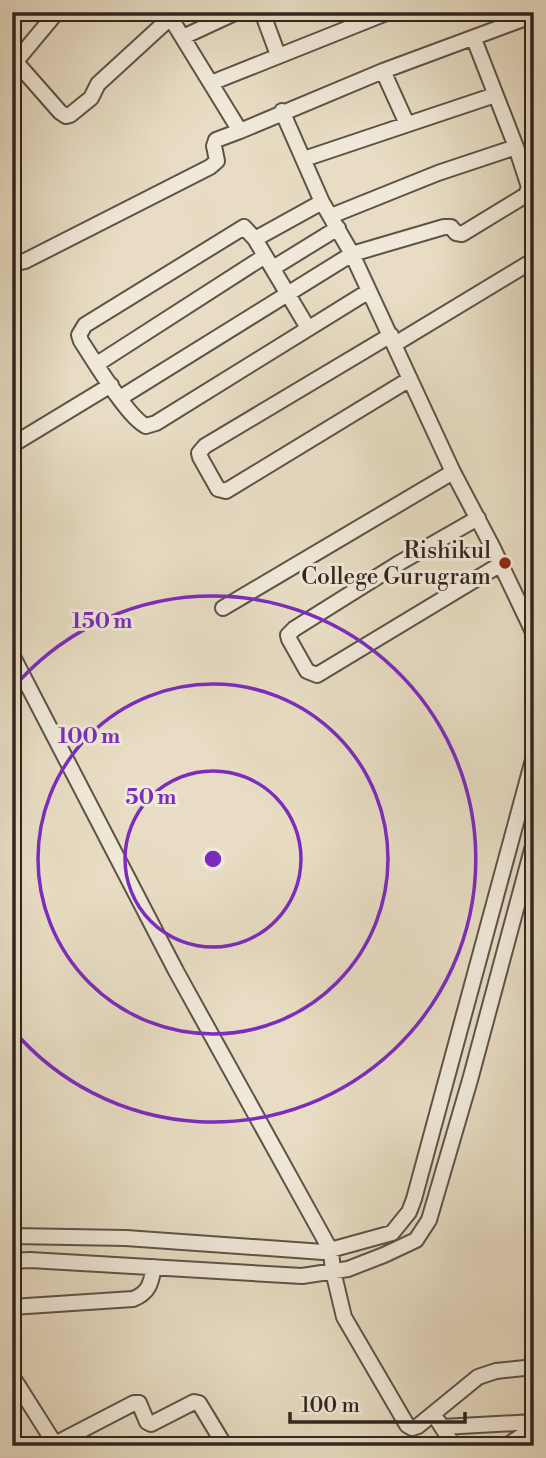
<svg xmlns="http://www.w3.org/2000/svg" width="546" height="1458" font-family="'Libre Bodoni',serif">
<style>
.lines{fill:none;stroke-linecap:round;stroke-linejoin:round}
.minor-casing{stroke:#5d5348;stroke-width:18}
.minor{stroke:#f0e9d9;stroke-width:14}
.ring{fill:none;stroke:#7b2cbf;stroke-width:3.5}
.poi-dot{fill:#8f2418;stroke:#f0e9d9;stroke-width:2.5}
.labels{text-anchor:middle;stroke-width:6;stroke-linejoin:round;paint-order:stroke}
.poi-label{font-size:23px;fill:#2f251e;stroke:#f0e9d9;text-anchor:end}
.centre{fill:#7b2cbf;stroke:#f0e9d9;stroke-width:3.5}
.ring-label{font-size:21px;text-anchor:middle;font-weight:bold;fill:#7b2cbf;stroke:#f0e9d9;stroke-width:6;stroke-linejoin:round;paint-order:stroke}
</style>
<rect width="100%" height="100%" fill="#e8ddc4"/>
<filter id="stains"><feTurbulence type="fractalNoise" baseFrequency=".00286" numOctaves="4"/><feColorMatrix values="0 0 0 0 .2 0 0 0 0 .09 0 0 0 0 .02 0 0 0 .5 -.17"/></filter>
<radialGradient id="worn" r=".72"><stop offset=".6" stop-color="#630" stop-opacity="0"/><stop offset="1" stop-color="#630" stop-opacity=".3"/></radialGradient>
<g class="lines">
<defs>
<path id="minor" d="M 167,12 L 240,131 L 383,71 L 534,15
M 262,12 L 278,55
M 183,37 L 237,12
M 16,62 L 60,112 L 66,116 L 70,115 L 91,98 L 98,84 L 170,18
M 12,66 L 57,12
M 383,71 L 407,124
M 211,83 L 389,12
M 282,111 L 322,202 L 352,254 L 453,472 L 492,546 L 534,634
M 304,159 L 495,95
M 331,216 L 438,173 L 516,147
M 255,239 L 322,202
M 12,264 L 25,261 L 210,167 L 217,161 L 214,146 L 216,140 L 240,131
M 273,268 L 338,228
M 308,328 L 255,239 L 244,227 L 85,325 L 79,335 L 81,341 C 93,359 128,418 146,426 L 156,423 L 369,291
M 391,335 L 205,446 L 199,453 L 200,457 L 218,489 L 226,491 L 410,379
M 395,344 L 534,260
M 97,364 L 265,256
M 120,398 L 352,254 L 444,227 L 451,227 L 456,233 L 462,234 L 526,195 L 529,187 L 516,147 L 474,39
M 12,445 L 111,385
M 478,518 L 401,562 L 294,629 L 288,635 L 289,639 L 307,671 L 317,675 L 501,564
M 223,608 L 453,472
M 12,655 L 176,971 L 331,1251 L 333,1271 L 344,1317 L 407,1425 L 412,1428 L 418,1426 L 478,1377 L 496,1371 L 534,1367
M 12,1236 L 126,1238 L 323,1252 L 392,1233 L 409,1212 L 414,1199 L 534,756
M 12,1261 L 30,1260 L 302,1276 L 348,1269 L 384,1255 L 416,1240 L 429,1220 L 470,1080 L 534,842
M 12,1307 L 133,1299 C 149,1293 151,1283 154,1267
M 12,1376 L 55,1444 L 134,1403 L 139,1403 L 147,1422 L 151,1424 L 194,1402 L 199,1403 L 225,1446
M 438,1421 L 454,1446
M 442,1427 L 534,1422
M 506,1446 L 534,1428"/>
</defs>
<use href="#minor" class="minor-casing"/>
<use href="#minor" class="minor"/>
</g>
<g class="ring">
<circle cx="213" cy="859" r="88"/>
<circle cx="213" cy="859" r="175"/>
<path d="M13 688A263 263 0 1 1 13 1030"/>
</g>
<circle class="poi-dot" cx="505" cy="563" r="7"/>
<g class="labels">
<g class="poi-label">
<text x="491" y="558">Rishikul<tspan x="491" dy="26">College Gurugram</tspan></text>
</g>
</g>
<circle cx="213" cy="859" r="10" class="centre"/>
<g class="ring-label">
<text x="102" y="628">150 m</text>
<text x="89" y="743">100 m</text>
<text x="151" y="804">50 m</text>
</g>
<rect width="546" height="1458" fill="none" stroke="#e8ddc4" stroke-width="42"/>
<rect x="14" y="14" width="518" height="1430" fill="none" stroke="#2f251e" stroke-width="3.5"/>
<rect x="21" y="21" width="504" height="1416" fill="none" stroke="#2f251e" stroke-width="2"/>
<path d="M290 1412v10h175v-10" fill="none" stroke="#2f251e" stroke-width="3.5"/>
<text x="301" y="1412" font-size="21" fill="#2f251e" stroke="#f0e9d9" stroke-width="5" paint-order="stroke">100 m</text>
<rect width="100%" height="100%" filter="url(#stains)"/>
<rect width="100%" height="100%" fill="url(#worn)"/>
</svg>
